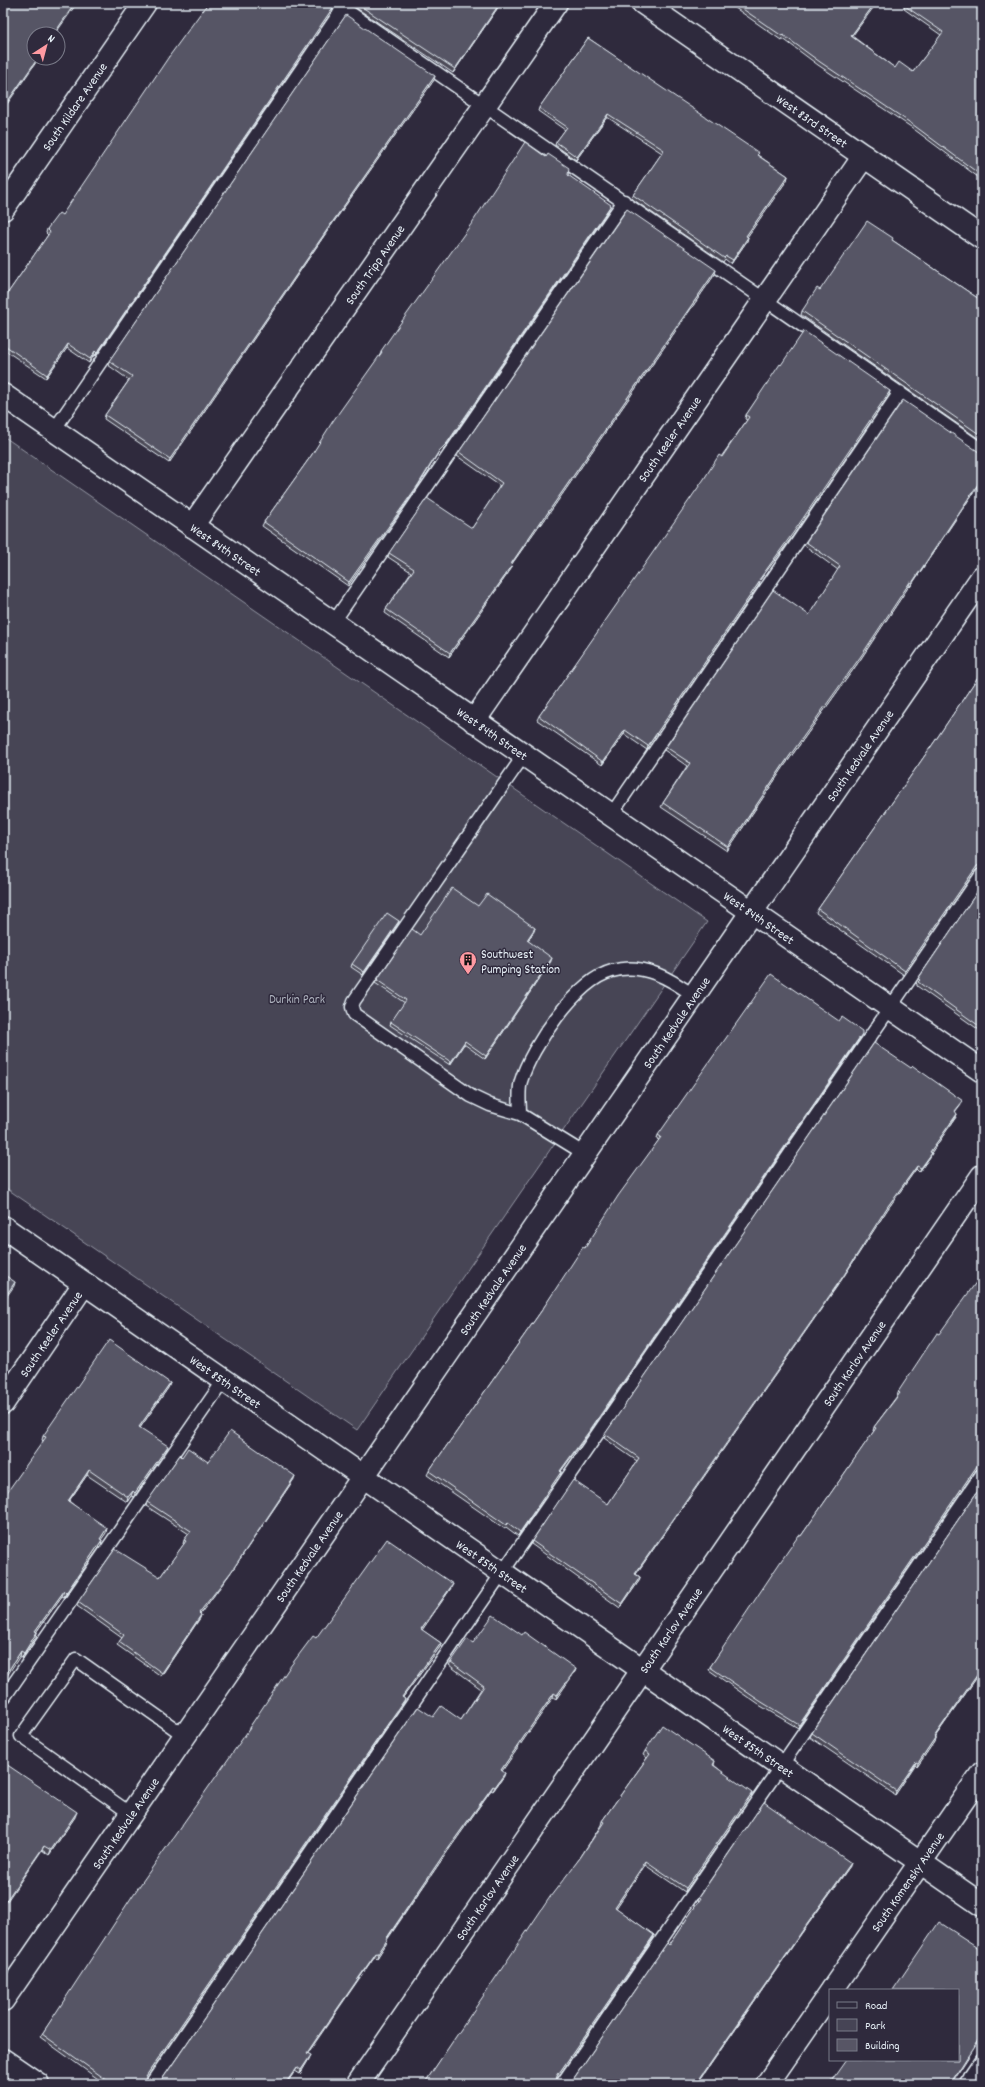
<svg xmlns="http://www.w3.org/2000/svg" width="985" height="2087" font-family="Dekko,sans-serif">
<style>
.green{fill:#464455;stroke:#979aa6}
.lines{fill:none;stroke-linecap:round;stroke-linejoin:round}
.service-casing{stroke:#e8f1f8;stroke-width:15}
.minor-casing{stroke:#e8f1f8;stroke-width:25}
.tertiary-casing{stroke:#e8f1f8;stroke-width:25}
.service{stroke:#2f2a3d;stroke-width:12}
.minor{stroke:#2f2a3d;stroke-width:22}
.tertiary{stroke:#2f2a3d;stroke-width:22}
.wall{fill:#4b4957;stroke:#e8f1f8}
.shaded-wall{fill:#3d3c47;stroke:#e8f1f8}
.building{fill:#575565;stroke:#e8f1f8}
.labels{text-anchor:middle;stroke-width:3;stroke-linejoin:round;paint-order:stroke}
.street-label{font-size:13px;fill:#e8f1f8;stroke:#2f2a3d}
.poi-label{font-size:13px;fill:#e8f1f8;stroke:#2f2a3d;text-anchor:start}
.park-label{font-size:13px;fill:#afb4bf;stroke:#2f2a3d}
</style>
<rect width="100%" height="100%" fill="#2f2a3d"/>
<filter id="ink" filterUnits="userSpaceOnUse"><feTurbulence type="fractalNoise" baseFrequency=".025" numOctaves="2"/><feDisplacementMap in="SourceGraphic" scale="8" xChannelSelector="R" yChannelSelector="G"/><feConvolveMatrix kernelMatrix="1 2 1 2 8 2 1 2 1" color-interpolation-filters="sRGB"/></filter>
<g filter="url(#ink)">
<path class="green" d="M 3,436 L 707,922 L 357,1430 L 3,1186 Z"/>
<g class="lines">
<defs>
<path id="service" d="M 336,3 L 982,450
M 54,430 L 343,8
M 333,623 L 624,201
M 524,755 L 354,1001 L 352,1007 L 354,1014 L 471,1096 L 490,1105 L 520,1114 L 585,1154
M 611,815 L 900,392
M 520,1114 C 520,1104 518,1091 521,1081 C 531,1047 577,980 612,971 C 643,962 671,979 694,996
M 3,1699 L 224,1380
M 131,1814 L 21,1736 L 76,1659 L 185,1736
M 970,2076 L 982,2084
M 151,2084 L 982,874
M 562,2084 L 982,1474
M 965,2084 L 982,2059"/>
<g id="minor">
<path id="s1" d="M 3,209 L 145,3"/>
<path id="s2" d="M 3,395 L 982,1071"/>
<path id="s3" d="M 192,526 L 556,3"/>
<path id="s4" d="M 474,721 L 864,156"/>
<path id="s5" d="M 3,1227 L 982,1905"/>
<path id="s6" d="M 3,1403 L 84,1284"/>
<path id="s7" d="M 832,1990 L 982,1773"/>
<path id="s8" d="M 3,2000 L 982,577"/>
<path d="M 3,2060 L 38,2084"/>
<path id="s9" d="M 358,2084 L 982,1176"/>
<path d="M 767,2084 L 830,1993"/>
</g>
<g id="tertiary">
<path id="s10" d="M 643,3 L 982,238"/>
</g>
</defs>
<use href="#service" class="service-casing"/>
<use href="#minor" class="minor-casing"/>
<use href="#tertiary" class="tertiary-casing"/>
<use href="#service" class="service"/>
<use href="#minor" class="minor"/>
<use href="#tertiary" class="tertiary"/>
</g>
<path class="wall" d="M 349,3 L 501,3 L 453,73 Z
M 728,3 L 876,3 L 852,36 L 895,68 L 913,72 L 941,35 L 904,9 L 905,6 L 982,3 L 982,180 L 911,127 L 818,65 L 782,38 L 781,40 Z
M 334,6 L 333,10 L 95,356 L 94,355 L 89,363 L 67,348 L 46,378 L 3,349 L 3,300 L 48,235 L 46,233 L 47,229 L 62,215 Z
M 588,38 L 788,176 L 787,180 L 747,237 L 748,237 L 747,241 L 731,264 L 725,259 L 723,262 L 631,198 L 633,195 L 662,153 L 607,117 L 576,160 L 555,145 L 556,142 L 565,130 L 538,111 L 539,108 Z
M 434,80 L 328,230 L 169,463 L 104,419 L 105,415 L 129,380 L 108,365 L 109,361 Z
M 568,175 L 609,209 L 445,447 L 437,455 L 416,489 L 348,586 L 262,526 L 264,522 L 311,456 L 380,356 L 381,351 Z
M 892,240 L 982,301 L 982,441 L 801,315 L 802,311 L 820,290 Z
M 715,274 L 541,525 L 540,524 L 511,565 L 512,566 L 511,569 L 449,657 L 385,613 L 386,609 L 411,572 L 388,557 L 389,553 L 472,528 L 500,486 L 457,456 L 459,452 Z
M 781,365 L 890,391 L 889,395 L 792,537 L 759,581 L 760,581 L 759,585 L 647,750 L 624,734 L 602,765 L 537,720 L 539,716 L 747,420 L 745,419 L 746,415 Z
M 979,452 L 982,453 L 982,480 L 910,587 L 909,586 L 860,660 L 785,765 L 727,851 L 661,807 L 663,803 L 687,766 L 664,750 L 666,747 L 809,615 L 838,570 L 804,545 L 806,542 Z
M 982,671 L 982,867 L 976,870 L 904,975 L 816,913 L 818,909 L 935,741 Z
M 982,885 L 982,1032 L 917,986 L 917,984 L 916,983 L 918,979 Z
M 478,906 L 535,928 L 534,931 L 528,941 L 551,961 L 485,1059 L 464,1044 L 450,1065 L 390,1025 L 391,1022 L 405,1003 L 375,983 L 377,980 Z
M 399,921 L 398,924 L 363,975 L 351,967 L 352,964 Z
M 860,1038 L 588,1434 L 561,1471 L 561,1472 L 560,1476 L 518,1536 L 506,1527 L 505,1529 L 427,1475 L 429,1471 L 542,1310 L 659,1140 L 657,1139 L 658,1135 Z
M 961,1104 L 955,1112 L 957,1114 L 956,1117 L 931,1153 L 930,1157 L 919,1172 L 916,1169 L 887,1210 L 842,1279 L 636,1574 L 640,1577 L 639,1581 L 620,1608 L 531,1544 L 532,1541 L 608,1504 L 637,1461 L 604,1438 L 605,1434 Z
M 170,1383 L 168,1388 L 140,1428 L 166,1451 L 134,1497 L 131,1496 L 127,1502 L 87,1475 L 69,1501 L 106,1533 L 101,1539 L 101,1545 L 64,1597 L 62,1596 L 37,1631 L 37,1632 L 36,1637 L 22,1657 L 20,1656 L 43,1441 L 42,1440 L 43,1436 Z
M 898,1392 L 979,1467 L 976,1470 L 798,1728 L 759,1705 L 709,1670 L 710,1667 L 874,1431 L 873,1431 L 874,1427 L 897,1396 Z
M 182,1457 L 294,1479 L 229,1575 L 200,1614 L 201,1615 L 200,1618 L 161,1676 L 117,1645 L 119,1642 L 122,1638 L 77,1606 L 78,1602 L 160,1577 L 184,1544 L 183,1544 L 184,1540 L 189,1534 L 146,1506 L 147,1502 Z
M 982,1485 L 982,1670 L 935,1737 L 935,1738 L 934,1742 L 917,1767 L 915,1765 L 895,1795 L 810,1737 L 812,1733 Z
M 451,1588 L 422,1630 L 441,1643 L 440,1647 L 403,1697 L 404,1702 L 146,2078 L 145,2083 L 146,2084 L 105,2084 L 40,2037 L 42,2034 L 248,1732 L 249,1728 L 316,1638 Z
M 473,1643 L 575,1672 L 556,1699 L 553,1697 L 502,1771 L 504,1776 L 493,1791 L 491,1790 L 445,1855 L 387,1940 L 386,1944 L 377,1958 L 374,1957 L 313,2044 L 308,2053 L 309,2059 L 300,2074 L 295,2071 L 286,2084 L 159,2084 L 433,1717 L 461,1720 L 481,1689 L 449,1665 L 451,1662 Z
M 645,1751 L 715,1761 L 714,1765 L 751,1797 L 685,1892 L 645,1865 L 616,1908 L 654,1935 L 653,1938 L 556,2080 L 424,2084 L 580,1858 L 601,1825 L 602,1821 L 647,1758 L 643,1755 Z
M 3,1762 L 75,1817 L 49,1855 L 42,1850 Z
M 850,1866 L 801,1934 L 697,2084 L 570,2084 L 669,1945 L 699,1901 L 698,1900 L 699,1897 Z"/>
<path class="shaded-wall" d="M 75,3 L 77,3 L 55,34 L 54,34 Z
M 500,3 L 501,3 L 453,73 L 455,69 Z
M 875,3 L 876,3 L 876,4 L 850,39 L 851,36 Z
M 334,6 L 333,10 L 95,356 L 97,353 Z
M 38,58 L 39,58 L 3,110 L 3,108 Z
M 435,76 L 434,80 L 328,230 L 169,463 L 170,459 L 329,227 Z
M 608,114 L 607,117 L 576,160 L 577,157 Z
M 788,176 L 787,180 L 745,240 L 746,236 Z
M 611,205 L 609,209 L 445,447 L 437,455 L 416,489 L 348,586 L 349,582 L 439,451 Z
M 748,237 L 747,241 L 731,264 L 733,260 Z
M 716,270 L 715,274 L 541,525 L 542,521 Z
M 68,344 L 67,348 L 46,378 L 47,375 Z
M 95,351 L 94,355 L 89,363 L 90,359 Z
M 890,391 L 889,395 L 792,537 L 757,584 L 759,580 Z
M 982,478 L 982,480 L 910,587 L 912,583 Z
M 541,520 L 540,524 L 509,568 L 511,564 Z
M 512,566 L 511,569 L 449,657 L 450,653 Z
M 760,581 L 759,585 L 647,750 L 648,746 Z
M 910,582 L 909,586 L 860,660 L 785,765 L 727,851 L 728,847 L 786,761 Z
M 625,730 L 624,734 L 602,765 L 603,762 Z
M 982,864 L 982,867 L 976,870 L 904,975 L 905,971 L 977,866 Z
M 399,921 L 398,924 L 363,975 L 364,972 Z
M 535,928 L 534,931 L 526,943 L 527,940 Z
M 552,958 L 551,961 L 485,1059 L 486,1056 Z
M 862,1034 L 860,1038 L 588,1434 L 558,1475 L 560,1471 Z
M 465,1041 L 464,1044 L 450,1065 L 451,1062 Z
M 957,1114 L 956,1117 L 929,1156 L 930,1152 Z
M 932,1153 L 930,1157 L 919,1172 L 921,1168 Z
M 917,1166 L 916,1169 L 887,1210 L 842,1279 L 634,1577 L 635,1574 L 888,1206 Z
M 15,1282 L 14,1286 L 3,1302 L 3,1300 Z
M 170,1383 L 168,1388 L 137,1432 L 139,1427 Z
M 168,1446 L 166,1451 L 134,1497 L 135,1493 Z
M 981,1463 L 982,1463 L 982,1467 L 979,1467 L 976,1470 L 798,1728 L 799,1725 L 977,1466 Z
M 89,1470 L 87,1475 L 66,1505 L 68,1501 Z
M 561,1472 L 560,1476 L 518,1536 L 520,1532 Z
M 295,1476 L 294,1479 L 229,1575 L 198,1617 L 199,1613 Z
M 133,1491 L 131,1496 L 127,1502 L 128,1497 Z
M 107,1528 L 106,1533 L 99,1543 L 100,1539 Z
M 102,1540 L 101,1545 L 64,1597 L 66,1593 Z
M 640,1577 L 639,1581 L 620,1608 L 622,1604 Z
M 453,1584 L 451,1588 L 420,1633 L 421,1629 Z
M 64,1591 L 62,1596 L 34,1635 L 35,1631 Z
M 201,1615 L 200,1618 L 161,1676 L 162,1673 Z
M 37,1632 L 36,1637 L 22,1657 L 24,1653 Z
M 441,1643 L 440,1647 L 401,1700 L 402,1697 Z
M 21,1651 L 20,1656 L 3,1682 L 3,1679 Z
M 982,1668 L 982,1670 L 932,1741 L 934,1737 Z
M 576,1669 L 575,1672 L 556,1699 L 557,1695 Z
M 554,1693 L 553,1697 L 500,1774 L 501,1770 Z
M 405,1699 L 404,1702 L 145,2080 L 146,2076 Z
M 935,1738 L 934,1742 L 917,1767 L 918,1763 Z
M 916,1762 L 915,1765 L 895,1795 L 896,1791 Z
M 505,1773 L 504,1776 L 493,1791 L 495,1787 Z
M 493,1786 L 491,1790 L 445,1855 L 384,1943 L 386,1939 L 446,1851 Z
M 752,1793 L 751,1797 L 685,1892 L 686,1888 Z
M 77,1812 L 75,1817 L 49,1855 L 51,1850 Z
M 44,1846 L 42,1850 L 3,1907 L 3,1905 Z
M 646,1861 L 645,1865 L 614,1911 L 615,1907 Z
M 851,1863 L 850,1866 L 801,1934 L 697,2084 L 696,2084 L 803,1930 Z
M 654,1935 L 653,1938 L 556,2080 L 557,2076 Z
M 387,1940 L 386,1944 L 377,1958 L 378,1954 Z
M 376,1953 L 374,1957 L 306,2056 L 307,2053 Z
M 982,2034 L 982,2036 L 951,2084 L 950,2084 Z
M 311,2055 L 309,2059 L 300,2074 L 301,2070 Z
M 297,2067 L 295,2071 L 286,2084 L 285,2084 Z"/>
<path class="building" d="M 3,3 L 75,3 L 54,34 L 34,34 L 34,58 L 38,58 L 3,108 Z
M 208,3 L 331,3 L 334,6 L 97,353 L 95,351 L 90,359 L 68,344 L 47,375 L 3,344 L 3,300 L 50,232 L 47,229 L 59,213 L 62,215 L 168,58 Z
M 356,3 L 500,3 L 455,69 Z
M 734,3 L 875,3 L 851,36 L 895,68 L 899,62 L 913,72 L 943,32 L 905,6 L 907,3 L 982,3 L 982,176 L 912,124 L 820,62 L 783,35 L 782,36 Z
M 346,15 L 435,76 L 329,227 L 170,459 L 105,415 L 132,376 L 109,361 Z
M 588,38 L 759,153 L 757,155 L 788,176 L 746,236 L 748,237 L 733,260 L 726,256 L 724,258 L 633,195 L 664,150 L 608,114 L 577,157 L 556,142 L 567,127 L 539,108 Z
M 525,142 L 546,157 L 548,154 L 569,168 L 568,175 L 611,205 L 447,443 L 439,451 L 418,485 L 349,582 L 264,522 L 311,456 L 333,421 L 382,352 L 381,351 L 397,328 L 472,223 Z
M 627,209 L 716,270 L 542,521 L 541,520 L 511,564 L 512,566 L 450,653 L 386,609 L 414,569 L 389,553 L 427,498 L 472,528 L 502,483 L 459,452 Z
M 867,221 L 893,238 L 892,240 L 982,301 L 982,436 L 802,311 L 817,288 L 820,290 Z
M 804,331 L 890,391 L 793,533 L 759,580 L 760,581 L 648,746 L 625,730 L 603,762 L 539,716 L 704,479 L 719,455 L 722,457 L 749,417 L 746,415 L 780,364 L 781,365 Z
M 903,400 L 979,452 L 982,453 L 982,478 L 912,583 L 910,582 L 861,656 L 786,761 L 728,847 L 663,803 L 690,763 L 666,747 L 773,590 L 809,615 L 840,566 L 806,542 Z
M 982,671 L 982,864 L 977,866 L 905,971 L 818,909 L 935,741 Z
M 982,885 L 982,1028 L 918,982 L 920,980 L 918,979 Z
M 452,888 L 478,906 L 487,894 L 535,928 L 527,940 L 552,958 L 486,1056 L 465,1041 L 451,1062 L 391,1022 L 406,1000 L 377,980 L 412,929 L 420,935 Z
M 387,913 L 399,921 L 364,972 L 352,964 Z
M 771,974 L 839,1021 L 842,1017 L 862,1031 L 862,1034 L 590,1430 L 560,1471 L 561,1472 L 520,1532 L 508,1523 L 506,1525 L 429,1471 L 542,1310 L 583,1247 L 585,1248 L 618,1196 L 661,1137 L 658,1135 Z
M 874,1043 L 911,1068 L 913,1066 L 963,1101 L 955,1111 L 957,1114 L 930,1152 L 932,1153 L 921,1168 L 917,1166 L 888,1206 L 844,1275 L 635,1574 L 640,1577 L 622,1604 L 532,1541 L 573,1480 L 608,1504 L 639,1458 L 605,1434 Z
M 3,1274 L 15,1282 L 3,1300 Z
M 982,1274 L 982,1463 L 981,1463 L 977,1466 L 799,1725 L 760,1701 L 710,1667 L 781,1561 L 799,1535 L 801,1536 L 876,1428 L 874,1427 L 900,1393 L 898,1392 L 937,1333 L 939,1334 Z
M 109,1340 L 170,1383 L 139,1427 L 168,1446 L 135,1493 L 133,1491 L 128,1497 L 89,1470 L 68,1501 L 107,1528 L 100,1539 L 102,1540 L 66,1593 L 64,1591 L 35,1631 L 37,1632 L 24,1653 L 21,1651 L 3,1679 L 3,1498 L 46,1437 L 43,1436 Z
M 230,1431 L 295,1476 L 231,1572 L 199,1613 L 201,1615 L 162,1673 L 119,1642 L 124,1635 L 78,1602 L 115,1549 L 160,1577 L 186,1541 L 184,1540 L 191,1531 L 147,1502 L 180,1455 L 182,1457 L 188,1448 L 208,1462 Z
M 982,1485 L 982,1668 L 934,1737 L 935,1738 L 918,1763 L 916,1762 L 896,1791 L 812,1733 Z
M 387,1539 L 453,1584 L 421,1629 L 441,1643 L 402,1697 L 405,1699 L 146,2076 L 145,2083 L 146,2084 L 106,2084 L 108,2081 L 42,2034 L 133,1895 L 250,1728 L 249,1728 L 289,1668 L 313,1636 L 316,1638 Z
M 493,1615 L 522,1635 L 524,1632 L 576,1669 L 557,1695 L 554,1693 L 501,1770 L 505,1773 L 495,1787 L 493,1786 L 446,1851 L 386,1939 L 387,1940 L 378,1954 L 376,1953 L 315,2041 L 307,2053 L 311,2055 L 301,2070 L 297,2067 L 285,2084 L 159,2084 L 418,1707 L 433,1717 L 441,1706 L 461,1720 L 484,1686 L 451,1662 L 467,1639 L 473,1643 Z
M 662,1725 L 715,1761 L 713,1765 L 752,1793 L 686,1888 L 646,1861 L 615,1907 L 654,1935 L 557,2076 L 556,2080 L 558,2084 L 424,2084 L 550,1897 L 580,1858 L 604,1822 L 602,1821 L 650,1754 L 645,1751 Z
M 3,1762 L 77,1812 L 51,1850 L 44,1846 L 3,1905 Z
M 764,1802 L 851,1863 L 803,1930 L 696,2084 L 570,2084 L 667,1943 L 669,1945 L 701,1898 L 699,1897 Z
M 939,1922 L 982,1950 L 982,2034 L 950,2084 L 829,2084 L 846,2060 L 958,2060 L 958,1990 L 893,1990 Z"/>
</g>
<defs>
<symbol id="building-pin" viewBox="-11 -11 22 30"><path d="M0 17L-7.5 6A9.5 9.5 0 1 1 7.5 6Z" fill="#ff9aa2" stroke="#2f2a3d"/><path d="M-4-6H4V6H1V3H-1V6H-4ZM-2.5-4.3h1.7v1.8h-1.7ZM.8-4.3h1.7v1.8H.8ZM-2.5-1h1.7V.8h-1.7ZM.8-1h1.7V.8H.8Z" fill="#111"/></symbol>
</defs>
<g fill-rule="evenodd">
<use href="#building-pin" x="458" y="950" width="20" height="27"/>
</g>
<g class="labels">
<g class="street-label">
<text dy="5" stroke="none"><textPath href="#s1" startOffset="125">South Kildare Avenue</textPath></text>
<text dy="5" stroke="none"><textPath href="#s10" startOffset="206">West 83rd Street</textPath></text>
<text dy="5" stroke="none"><textPath href="#s3" startOffset="319">South Tripp Avenue</textPath></text>
<text dy="5" stroke="none"><textPath href="#s4" startOffset="343">South Keeler Avenue</textPath></text>
<text dy="5" stroke="none"><textPath href="#s2" startOffset="271">West 84th Street</textPath></text>
<text dy="5" stroke="none"><textPath href="#s2" startOffset="595">West 84th Street</textPath></text>
<text dy="5" stroke="none"><textPath href="#s8" startOffset="1511">South Kedvale Avenue</textPath></text>
<text dy="5" stroke="none"><textPath href="#s2" startOffset="919">West 84th Street</textPath></text>
<text dy="5" stroke="none"><textPath href="#s8" startOffset="1187">South Kedvale Avenue</textPath></text>
<text dy="5" stroke="none"><textPath href="#s8" startOffset="863">South Kedvale Avenue</textPath></text>
<text dy="5" stroke="none"><textPath href="#s6" startOffset="84">South Keeler Avenue</textPath></text>
<text dy="5" stroke="none"><textPath href="#s9" startOffset="875">South Karlov Avenue</textPath></text>
<text dy="5" stroke="none"><textPath href="#s5" startOffset="271">West 85th Street</textPath></text>
<text dy="5" stroke="none"><textPath href="#s8" startOffset="539">South Kedvale Avenue</textPath></text>
<text dy="5" stroke="none"><textPath href="#s5" startOffset="595">West 85th Street</textPath></text>
<text dy="5" stroke="none"><textPath href="#s9" startOffset="551">South Karlov Avenue</textPath></text>
<text dy="5" stroke="none"><textPath href="#s5" startOffset="919">West 85th Street</textPath></text>
<text dy="5" stroke="none"><textPath href="#s8" startOffset="215">South Kedvale Avenue</textPath></text>
<text dy="5" stroke="none"><textPath href="#s7" startOffset="132">South Komensky Avenue</textPath></text>
<text dy="5" stroke="none"><textPath href="#s9" startOffset="227">South Karlov Avenue</textPath></text>
</g>
<g class="poi-label">
<text x="481" y="958">Southwest<tspan x="481" dy="15">Pumping Station</tspan></text>
</g>
<g class="park-label">
<text x="297" y="1003">Durkin Park</text>
</g>
</g>
<rect width="985" height="2087" fill="none" stroke="#2f2a3d" stroke-width="16"/>
<rect x="8" y="8" width="969" height="2071" fill="none" stroke="#e8f1f8" stroke-width="1.5" filter="url(#ink)"/>
<rect x="829" y="1989" width="130" height="72" fill="#2f2a3d" stroke="#797a88"/>
<rect x="837" y="2002" width="20" height="6" fill="#2f2a3d" stroke="#797a88"/>
<text x="865" y="2009" font-size="12" fill="#e8f1f8">Road</text>
<rect x="837" y="2019" width="20" height="12" fill="#464455" stroke="#797a88"/>
<text x="865" y="2029" font-size="12" fill="#e8f1f8">Park</text>
<rect x="837" y="2039" width="20" height="12" fill="#575565" stroke="#797a88"/>
<text x="865" y="2049" font-size="12" fill="#e8f1f8">Building</text>
<g transform="translate(46 46) rotate(36)"><circle r="19" fill="#2f2a3d" stroke="#797a88"/>
<path d="M0-3L7 15L0 10L-7 15Z" fill="#ff9aa2"/>
<text y="-6" font-size="11" font-weight="bold" text-anchor="middle" fill="#e8f1f8">N</text>
</g>
</svg>
